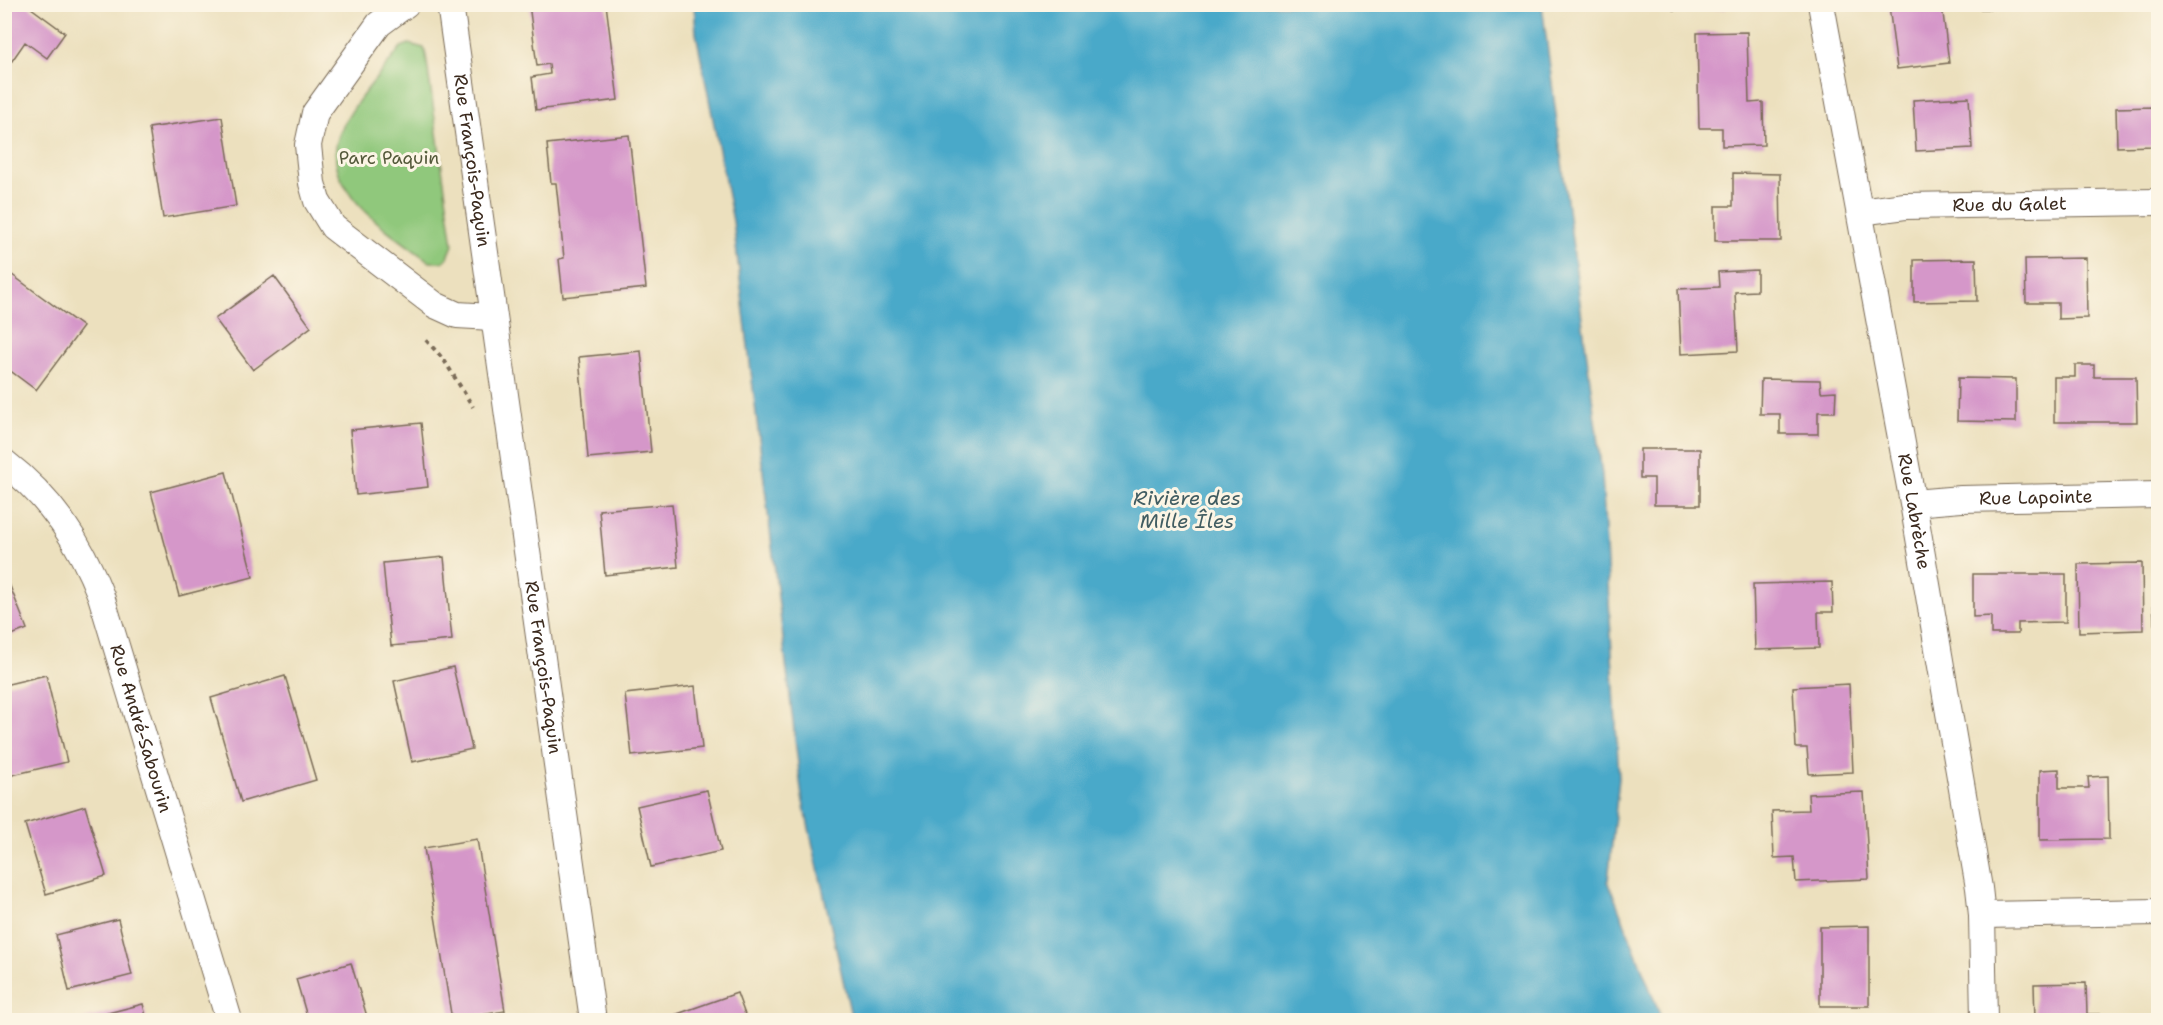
<svg xmlns="http://www.w3.org/2000/svg" width="2163" height="1025" font-family="'Shantell Sans',sans-serif">
<style>
.green{fill:#90c87c;stroke:#66794d;stroke-width:1.5}
.water{fill:#4aa9c9;stroke:#426a74;stroke-width:1.5}
.building{fill:#d597c9}
.lines{fill:none;stroke-linecap:round;stroke-linejoin:round}
.minor-casing{stroke:#796a56;stroke-width:28}
.path{stroke:#796a56;stroke-width:4;stroke-dasharray:4.5 4.5;stroke-linecap:butt}
.minor{stroke:#fff;stroke-width:26}
.labels{text-anchor:middle;stroke-width:6;stroke-linejoin:round;paint-order:stroke}
.park-label{font-size:18px;fill:#54593a;stroke:#fcf5e5}
.street-label{font-size:18px;fill:#3b2a1e;stroke:#fcf5e5}
.water-label{font-size:20px;font-style:italic;fill:#415d62;stroke:#fcf5e5}
</style>
<rect width="100%" height="100%" fill="#fcf5e5"/>
<filter id="ink" filterUnits="userSpaceOnUse"><feTurbulence type="fractalNoise" baseFrequency=".0167" numOctaves="2"/><feDisplacementMap in="SourceGraphic" scale="12" xChannelSelector="R" yChannelSelector="G"/><feConvolveMatrix kernelMatrix="1 2 1 2 8 2 1 2 1" color-interpolation-filters="sRGB"/></filter>
<filter id="wash" filterUnits="userSpaceOnUse"><feTurbulence type="fractalNoise" baseFrequency=".008" numOctaves="4" result="noise"/><feDisplacementMap in="SourceGraphic" scale="24" xChannelSelector="R" yChannelSelector="G"/><feGaussianBlur stdDeviation="1.35" result="paint"/><feColorMatrix in="noise" values="0 0 0 0 0 0 0 0 0 0 0 0 0 0 0 0 0 1.4 0 .05"/><feComposite in="paint" operator="in"/></filter>
<g filter="url(#wash)">
<rect width="100%" height="100%" fill="#ece0be"/>
<path class="green" d="M 409,44 L 424,48 L 426,56 L 453,245 L 448,257 L 443,262 L 430,262 C 392,233 312,187 342,128 C 356,99 382,73 401,47 Z"/>
<path class="water" d="M 694,5 L 1542,5 L 1602,475 L 1619,778 L 1608,881 L 1662,1020 L 852,1020 L 802,797 L 733,221 L 696,33 Z"/>
<g id="blocks">
<path class="building" d="M 529,4 L 606,4 L 618,100 L 536,110 L 532,77 L 550,74 L 549,64 L 537,66 Z
M 1673,4 L 1726,4 L 1726,9 L 1673,10 Z
M 1975,4 L 2029,4 L 2029,9 L 1975,9 Z
M 4,5 L 27,5 L 65,33 L 47,58 L 25,42 L 7,68 L 4,67 Z
M 1903,5 L 1942,5 L 1949,63 L 1897,69 L 1889,6 Z
M 1747,32 L 1749,103 L 1763,102 L 1764,145 L 1722,146 L 1722,128 L 1699,128 L 1697,33 Z
M 1969,97 L 1972,148 L 1916,151 L 1913,100 Z
M 2154,107 L 2155,146 L 2117,147 L 2116,108 Z
M 222,117 L 236,206 L 163,218 L 149,128 Z
M 629,135 L 646,288 L 563,297 L 559,259 L 564,258 L 556,183 L 551,183 L 547,144 Z
M 1733,173 L 1780,174 L 1781,241 L 1715,241 L 1715,206 L 1733,206 Z
M 2086,258 L 2087,318 L 2058,319 L 2058,303 L 2026,303 L 2025,259 Z
M 1976,259 L 1977,301 L 1914,302 L 1914,260 Z
M 4,269 L 83,327 L 36,390 L 4,366 Z
M 1757,270 L 1757,291 L 1735,292 L 1738,351 L 1681,354 L 1678,289 L 1719,287 L 1718,272 Z
M 274,276 L 311,327 L 253,370 L 215,319 Z
M 641,351 L 651,452 L 588,458 L 579,357 Z
M 2075,365 L 2094,365 L 2094,377 L 2136,377 L 2137,422 L 2054,422 L 2054,377 L 2075,377 Z
M 1958,378 L 2016,379 L 2016,422 L 1957,421 Z
M 1761,379 L 1820,380 L 1821,392 L 1836,391 L 1835,412 L 1818,412 L 1818,434 L 1780,434 L 1780,414 L 1760,414 Z
M 421,423 L 428,487 L 356,495 L 350,430 Z
M 1640,449 L 1700,449 L 1700,505 L 1654,505 L 1654,478 L 1640,478 Z
M 226,472 L 253,577 L 179,596 L 151,492 Z
M 672,504 L 678,567 L 605,575 L 599,510 Z
M 444,557 L 452,640 L 391,646 L 383,563 Z
M 2142,563 L 2143,630 L 2079,632 L 2078,564 Z
M 1973,574 L 2066,574 L 2066,622 L 2018,623 L 2018,634 L 1991,634 L 1991,616 L 1973,617 Z
M 8,581 L 27,629 L 4,638 L 4,582 Z
M 1832,582 L 1833,612 L 1818,612 L 1819,648 L 1755,650 L 1753,584 Z
M 2153,591 L 2158,591 L 2158,624 L 2154,624 Z
M 453,667 L 472,749 L 412,762 L 394,681 Z
M 46,675 L 67,762 L 4,777 L 4,685 Z
M 285,676 L 316,780 L 241,802 L 211,698 Z
M 1849,684 L 1853,772 L 1809,774 L 1807,748 L 1796,748 L 1793,687 Z
M 695,686 L 702,748 L 632,756 L 625,694 Z
M 2059,769 L 2059,788 L 2089,788 L 2088,777 L 2108,776 L 2109,839 L 2040,840 L 2040,770 Z
M 707,790 L 721,851 L 651,867 L 637,806 Z
M 1864,792 L 1869,879 L 1796,882 L 1794,857 L 1774,858 L 1772,811 L 1809,810 L 1808,794 Z
M 85,806 L 106,876 L 46,894 L 25,824 Z
M 477,839 L 505,1011 L 452,1020 L 424,848 Z
M 118,919 L 132,975 L 69,991 L 56,935 Z
M 1869,926 L 1869,1006 L 1820,1006 L 1820,927 Z
M 351,963 L 368,1020 L 308,1020 L 296,979 Z
M 2086,983 L 2087,1014 L 2100,1014 L 2100,1020 L 2035,1020 L 2034,984 Z
M 737,993 L 747,1020 L 667,1020 L 666,1018 Z
M 143,1004 L 147,1020 L 81,1020 Z"/>
</g>
</g>
<g filter="url(#ink)">
<use href="#blocks" fill-opacity="0" stroke="#796a56" stroke-width="1.5"/>
<g class="lines">
<defs>
<g id="minor">
<path d="M 406,4 L 379,24 L 315,113 L 308,145 L 312,183 L 317,201 L 333,227 L 435,305 L 457,315 L 492,317"/>
<path id="s1" d="M 450,4 L 593,1020"/>
<path id="s2" d="M 1821,4 L 1913,503 L 1979,888 L 1982,915 L 1984,1020"/>
<path id="s3" d="M 1860,212 L 1905,206 L 2158,202"/>
<path id="s4" d="M 4,462 C 51,498 80,542 101,596 L 229,1020"/>
<path id="s5" d="M 1913,503 L 1961,499 L 2158,495"/>
<path d="M 1982,915 L 2158,912"/>
</g>
</defs>
<use href="#minor" class="minor-casing"/>
<path class="path" d="M 426,340 L 444,360 L 473,407"/>
<use href="#minor" class="minor"/>
</g>
</g>
<g class="labels">
<g class="park-label">
<text x="389" y="164">Parc Paquin</text>
</g>
<g class="street-label">
<text dy="6" stroke="none"><textPath href="#s1" startOffset="158">Rue François-Paquin</textPath></text>
<text dy="6" stroke="none"><textPath href="#s3" startOffset="150">Rue du Galet</textPath></text>
<text dy="6" stroke="none"><textPath href="#s5" startOffset="123">Rue Lapointe</textPath></text>
<text dy="6" stroke="none"><textPath href="#s2" startOffset="516">Rue Labrèche</textPath></text>
<text dy="6" stroke="none"><textPath href="#s1" startOffset="670">Rue François-Paquin</textPath></text>
<text dy="6" stroke="none"><textPath href="#s4" startOffset="306">Rue André-Sabourin</textPath></text>
</g>
<g class="water-label">
<text x="1187" y="505">Rivière des<tspan x="1187" dy="23">Mille Îles</tspan></text>
</g>
</g>
<rect width="2163" height="1025" fill="none" stroke="#fcf5e5" stroke-width="24"/>
</svg>
